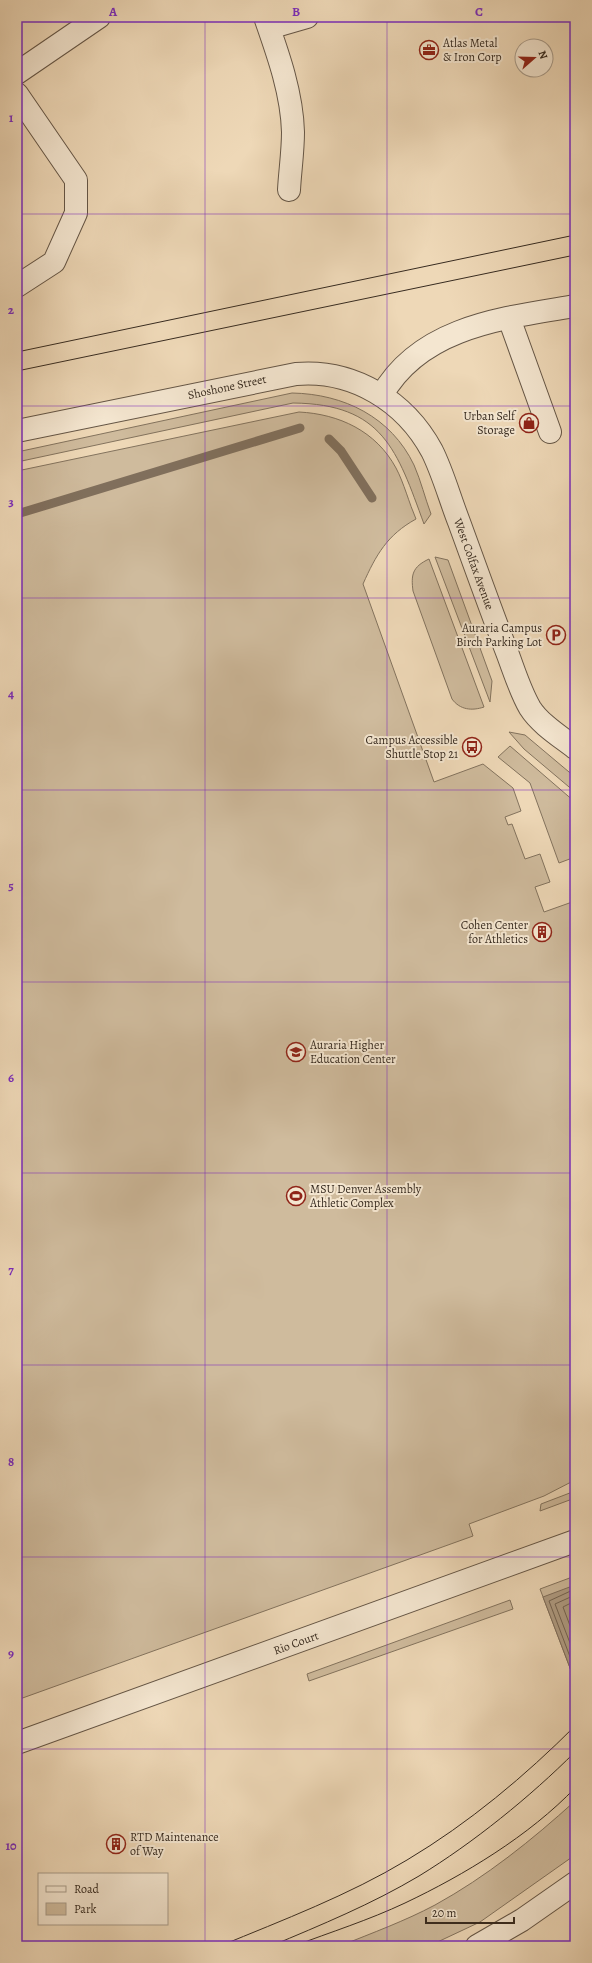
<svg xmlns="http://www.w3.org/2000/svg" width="592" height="1963" font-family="Alegreya,serif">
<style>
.green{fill:#cfbb9d;stroke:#83735e}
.water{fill:#b09d84;stroke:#806f5c}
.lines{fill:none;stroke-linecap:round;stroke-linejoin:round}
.shore{stroke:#746452;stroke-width:1}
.stream{stroke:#806f5c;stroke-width:9}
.minor-casing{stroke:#655646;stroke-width:24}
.minor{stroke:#f4e6d0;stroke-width:22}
.tram{stroke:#372b20;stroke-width:1}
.grid{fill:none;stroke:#7b2cbf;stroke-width:1;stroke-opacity:0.55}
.labels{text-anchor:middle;stroke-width:4;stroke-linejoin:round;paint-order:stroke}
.poi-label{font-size:12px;fill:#372b20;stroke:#f4e6d0;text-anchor:start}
.street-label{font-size:12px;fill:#372b20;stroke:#f4e6d0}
.neatline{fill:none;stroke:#7b2cbf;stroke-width:1.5}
.grid-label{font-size:13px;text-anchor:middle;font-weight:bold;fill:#7b2cbf}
</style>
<rect width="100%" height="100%" fill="#eed8b7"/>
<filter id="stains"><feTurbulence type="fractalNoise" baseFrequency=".005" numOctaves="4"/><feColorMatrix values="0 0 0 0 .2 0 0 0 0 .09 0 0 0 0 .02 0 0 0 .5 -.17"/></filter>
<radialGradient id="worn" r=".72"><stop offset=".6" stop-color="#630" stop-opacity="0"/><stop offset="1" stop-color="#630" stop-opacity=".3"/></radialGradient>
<path class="green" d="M 292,393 C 344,394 391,417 414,465 C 421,481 425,498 431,514 L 424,524 C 397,450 383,404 293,403 L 17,462 L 17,452 Z
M 299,412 C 339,414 376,431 396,468 C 404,483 409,503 416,519 C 387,535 376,555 363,584 L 434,782 L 483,764 L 513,788 L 521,811 L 505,817 L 508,825 L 512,824 L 525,859 L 540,854 L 550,882 L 535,887 L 544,912 L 575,901 L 575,1480 L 544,1496 L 469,1524 L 473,1536 L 17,1700 L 17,471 Z
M 435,557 L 448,560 L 492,681 L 490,702 Z
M 429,559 L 484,707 C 472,711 460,710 452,699 L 413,591 C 411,575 412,567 429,559 Z
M 509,732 L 525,735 L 575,777 L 575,792 L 524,749 Z
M 510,746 L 575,802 L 575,857 L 559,863 L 530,783 L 498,757 Z
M 575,1491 L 575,1498 L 540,1511 L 541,1504 Z
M 575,1576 L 575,1681 L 540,1589 Z
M 510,1600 L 513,1609 L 309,1681 L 307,1674 Z
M 575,1801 L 575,1855 L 480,1922 L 429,1946 L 340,1946 C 372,1933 405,1921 435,1905 C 486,1877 532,1840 575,1801 Z"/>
<path class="water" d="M 575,1585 L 575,1681 L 543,1597 Z"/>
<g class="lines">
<path class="shore" d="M 575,1589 L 549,1601 L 575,1670
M 575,1595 L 555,1604 L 575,1656
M 575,1601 L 563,1607 L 575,1639"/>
<path class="stream" d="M 329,439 L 341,451 L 372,498
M 17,514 L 300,428"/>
<defs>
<path id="minor" d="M 265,17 C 278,54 292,93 293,132 C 293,152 290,171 289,190
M 269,28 L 307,17
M 17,73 L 99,17
M 17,94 L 76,180 L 76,213 L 54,262 L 17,286
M 509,318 L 550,432
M 382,395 C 421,326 505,318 575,306
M 17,431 L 296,374 C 353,369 405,401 432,451 C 443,473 450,499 459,522 C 474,563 489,605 505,647 C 513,667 519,689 530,708 C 540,724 561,737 575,748
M 17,1743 L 575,1541
M 477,1946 L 522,1920 L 575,1883"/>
</defs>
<use href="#minor" class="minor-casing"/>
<use href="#minor" class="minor"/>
<path class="tram" d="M 17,352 L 575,235
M 17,371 L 575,255
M 220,1946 C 283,1920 349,1895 407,1860 C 469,1823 525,1776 575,1726
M 271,1946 C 321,1925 372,1904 419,1876 C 473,1843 530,1797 575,1752
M 294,1946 C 331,1932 369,1920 405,1903 C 464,1875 529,1836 575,1788"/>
</g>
<path class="grid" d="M 205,17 L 205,1946M 387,17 L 387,1946M 17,214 L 575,214M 17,406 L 575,406M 17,598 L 575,598M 17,790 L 575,790M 17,982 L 575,982M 17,1173 L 575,1173M 17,1365 L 575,1365M 17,1557 L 575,1557M 17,1749 L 575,1749"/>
<defs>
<symbol id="office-ring" viewBox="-11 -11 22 22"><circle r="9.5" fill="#f4e6d0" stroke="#8f2418" stroke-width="1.5"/><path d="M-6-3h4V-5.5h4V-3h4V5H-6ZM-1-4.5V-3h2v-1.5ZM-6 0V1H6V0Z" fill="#8f2418"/></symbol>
<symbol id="shop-ring" viewBox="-11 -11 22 22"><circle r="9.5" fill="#f4e6d0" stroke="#8f2418" stroke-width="1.5"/><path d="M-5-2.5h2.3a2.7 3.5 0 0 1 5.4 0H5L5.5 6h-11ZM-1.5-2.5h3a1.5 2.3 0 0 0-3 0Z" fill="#8f2418"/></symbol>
<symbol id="parking-ring" viewBox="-11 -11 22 22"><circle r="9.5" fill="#f4e6d0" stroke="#8f2418" stroke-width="1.5"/><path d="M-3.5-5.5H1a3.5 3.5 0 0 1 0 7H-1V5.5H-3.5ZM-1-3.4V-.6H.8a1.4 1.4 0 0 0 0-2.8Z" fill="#8f2418"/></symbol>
<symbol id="bus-ring" viewBox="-11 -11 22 22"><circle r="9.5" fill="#f4e6d0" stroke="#8f2418" stroke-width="1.5"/><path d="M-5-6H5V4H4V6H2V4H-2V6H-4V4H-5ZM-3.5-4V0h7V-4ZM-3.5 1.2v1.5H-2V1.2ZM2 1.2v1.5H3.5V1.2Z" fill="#8f2418"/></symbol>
<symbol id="building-ring" viewBox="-11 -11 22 22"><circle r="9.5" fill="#f4e6d0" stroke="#8f2418" stroke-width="1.5"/><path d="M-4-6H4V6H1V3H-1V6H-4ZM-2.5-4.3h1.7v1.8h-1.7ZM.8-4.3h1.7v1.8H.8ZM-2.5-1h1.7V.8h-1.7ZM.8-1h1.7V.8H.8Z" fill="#8f2418"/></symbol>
<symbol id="university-ring" viewBox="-11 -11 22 22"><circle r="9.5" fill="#f4e6d0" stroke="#8f2418" stroke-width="1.5"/><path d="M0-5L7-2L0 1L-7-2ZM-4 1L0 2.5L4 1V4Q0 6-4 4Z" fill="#8f2418"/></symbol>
<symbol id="stadium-ring" viewBox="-11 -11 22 22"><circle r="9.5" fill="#f4e6d0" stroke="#8f2418" stroke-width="1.5"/><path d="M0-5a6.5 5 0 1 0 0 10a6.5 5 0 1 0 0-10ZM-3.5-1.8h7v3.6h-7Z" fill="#8f2418"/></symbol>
</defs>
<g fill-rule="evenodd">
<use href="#office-ring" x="418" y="39" width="22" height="22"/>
<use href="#shop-ring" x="518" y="412" width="22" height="22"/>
<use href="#parking-ring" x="545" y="624" width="22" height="22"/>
<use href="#bus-ring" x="461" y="736" width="22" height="22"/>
<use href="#building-ring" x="531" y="921" width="22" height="22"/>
<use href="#university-ring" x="285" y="1041" width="22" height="22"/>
<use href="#stadium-ring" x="285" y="1185" width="22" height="22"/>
<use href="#building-ring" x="105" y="1833" width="22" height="22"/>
</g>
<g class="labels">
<g class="poi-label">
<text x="443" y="47">Atlas Metal<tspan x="443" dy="14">&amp; Iron Corp</tspan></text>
<text x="515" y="420" text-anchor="end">Urban Self<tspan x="515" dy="14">Storage</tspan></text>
<text x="542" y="632" text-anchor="end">Auraria Campus<tspan x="542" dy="14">Birch Parking Lot</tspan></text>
<text x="458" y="744" text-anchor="end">Campus Accessible<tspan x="458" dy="14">Shuttle Stop 21</tspan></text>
<text x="528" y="929" text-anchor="end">Cohen Center<tspan x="528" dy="14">for Athletics</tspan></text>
<text x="310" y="1049">Auraria Higher<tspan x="310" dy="14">Education Center</tspan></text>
<text x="310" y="1193">MSU Denver Assembly<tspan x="310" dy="14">Athletic Complex</tspan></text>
<text x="130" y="1841">RTD Maintenance<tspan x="130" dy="14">of Way</tspan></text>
</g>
<g class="street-label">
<text transform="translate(227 387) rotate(-12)" y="4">Shoshone Street</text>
<text transform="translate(474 564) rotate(70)" y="4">West Colfax Avenue</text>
<text transform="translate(296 1643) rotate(-20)" y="4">Rio Court</text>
</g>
</g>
<rect width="592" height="1963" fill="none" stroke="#eed8b7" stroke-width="44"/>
<rect x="38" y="1873" width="130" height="52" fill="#f4e6d0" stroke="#a89b8a"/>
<rect x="46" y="1886" width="20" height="6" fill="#f4e6d0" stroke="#a89b8a"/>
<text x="74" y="1893" font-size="12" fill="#372b20">Road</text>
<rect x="46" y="1903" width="20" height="12" fill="#cfbb9d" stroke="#a89b8a"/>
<text x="74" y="1913" font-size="12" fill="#372b20">Park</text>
<g transform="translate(534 58) rotate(70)"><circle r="19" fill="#f4e6d0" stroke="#a89b8a"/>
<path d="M0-3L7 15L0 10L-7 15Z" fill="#8f2418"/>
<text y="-6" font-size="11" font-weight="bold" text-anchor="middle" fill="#372b20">N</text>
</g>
<path d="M426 1917v6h88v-6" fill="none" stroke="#372b20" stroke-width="2"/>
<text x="432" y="1917" font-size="12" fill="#372b20" stroke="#f4e6d0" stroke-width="3" paint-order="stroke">20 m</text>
<rect x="22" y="22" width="548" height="1919" class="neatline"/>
<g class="grid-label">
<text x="113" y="16">A</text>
<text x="296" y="16">B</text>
<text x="479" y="16">C</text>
<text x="11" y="122">1</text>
<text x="11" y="314">2</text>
<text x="11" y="506">3</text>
<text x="11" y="698">4</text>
<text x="11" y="890">5</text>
<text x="11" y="1082">6</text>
<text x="11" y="1274">7</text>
<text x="11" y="1466">8</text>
<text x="11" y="1658">9</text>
<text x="11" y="1850">10</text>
</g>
<rect width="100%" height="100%" filter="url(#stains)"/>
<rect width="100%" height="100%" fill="url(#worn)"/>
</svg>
